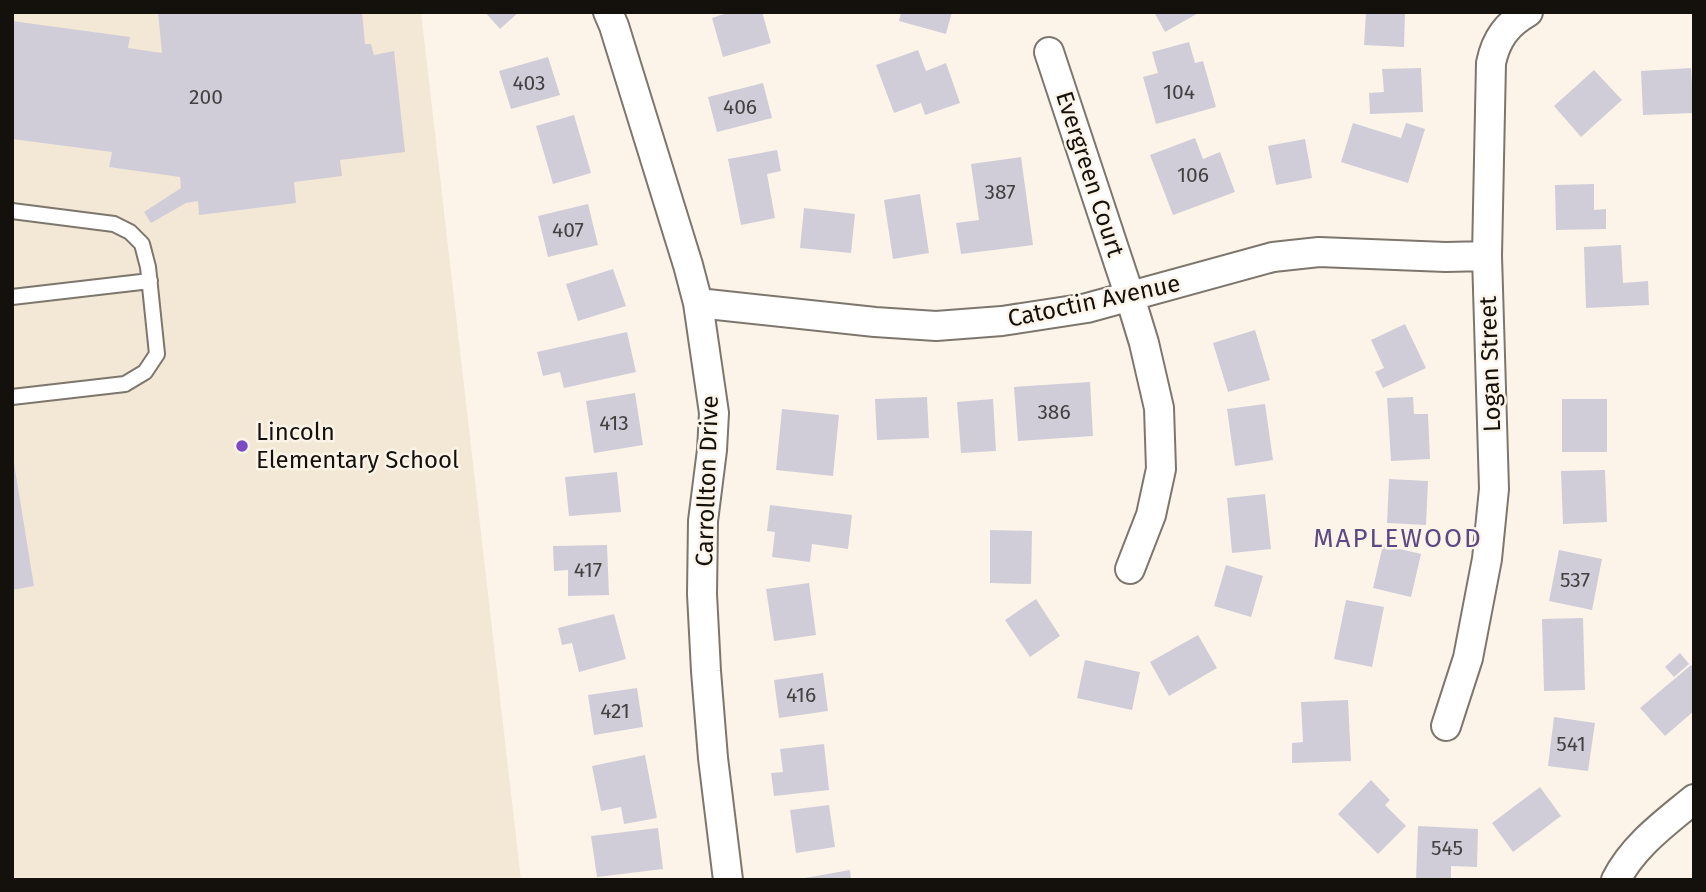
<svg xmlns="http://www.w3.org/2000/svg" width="1706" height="892" font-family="'Fira Sans',sans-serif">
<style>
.built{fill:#f3e8d6}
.building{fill:#d0cdd9}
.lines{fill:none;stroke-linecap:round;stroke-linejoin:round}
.service-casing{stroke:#7d766c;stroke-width:18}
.minor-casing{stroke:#7d766c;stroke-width:32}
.service{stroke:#fff;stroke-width:14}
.minor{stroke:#fff;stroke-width:28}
.poi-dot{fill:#7b4bc4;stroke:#fcf4e9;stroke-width:2.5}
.labels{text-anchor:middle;stroke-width:5;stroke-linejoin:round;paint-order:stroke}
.number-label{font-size:21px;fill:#434040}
.street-label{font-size:24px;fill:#14110d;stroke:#fcf4e9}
.poi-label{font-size:24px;fill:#14110d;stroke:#fcf4e9;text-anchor:start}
.neighbourhood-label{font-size:26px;letter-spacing:2px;fill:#5d4886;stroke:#fcf4e9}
</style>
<rect width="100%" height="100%" fill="#fcf4e9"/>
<path class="built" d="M 12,12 L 421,12 L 521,880 L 12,880 Z"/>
<path class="building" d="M 158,12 L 362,12 L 365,44 L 371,44 L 374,55 L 394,51 L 405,152 L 340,160 L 342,176 L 294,182 L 296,203 L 199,215 L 198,201 L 186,203 L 151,223 L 144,212 L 181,188 L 180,177 L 109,167 L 112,152 L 12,139 L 12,21 L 130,37 L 128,48 L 162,53 Z
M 485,12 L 519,12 L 500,29 Z
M 730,12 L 762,12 L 771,43 L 723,57 L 712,18 Z
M 901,12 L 952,12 L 946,34 L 899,21 Z
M 1154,12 L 1200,12 L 1165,32 Z
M 1366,12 L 1405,12 L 1404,47 L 1364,45 Z
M 1189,42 L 1195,63 L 1203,61 L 1216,107 L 1156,124 L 1143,77 L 1158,73 L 1152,52 Z
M 918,50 L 926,71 L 946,63 L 960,103 L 925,115 L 921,103 L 894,113 L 876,65 Z
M 548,57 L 560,95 L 511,109 L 499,71 Z
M 1421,68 L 1423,112 L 1370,114 L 1369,93 L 1384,92 L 1382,69 Z
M 1691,68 L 1694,113 L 1643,115 L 1641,71 Z
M 1594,70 L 1622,100 L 1581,137 L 1554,106 Z
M 763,83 L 772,118 L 717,132 L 708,97 Z
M 574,115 L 591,173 L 553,184 L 536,126 Z
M 1353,123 L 1401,138 L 1406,123 L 1425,129 L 1408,183 L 1341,162 Z
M 1195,138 L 1203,159 L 1220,152 L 1235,192 L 1173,215 L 1150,155 Z
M 1305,139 L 1312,178 L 1276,185 L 1268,146 Z
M 777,150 L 781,171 L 767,174 L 775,218 L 741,225 L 728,159 Z
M 1021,157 L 1033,245 L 961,254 L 956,223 L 979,220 L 971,164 Z
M 1594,184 L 1594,210 L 1606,209 L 1606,229 L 1556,230 L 1555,185 Z
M 920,194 L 929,253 L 893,259 L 884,200 Z
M 588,204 L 598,245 L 548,257 L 538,216 Z
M 804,208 L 855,214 L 851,253 L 800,248 Z
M 1621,245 L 1623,283 L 1648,281 L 1649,305 L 1586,308 L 1584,247 Z
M 613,269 L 626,306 L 578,321 L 566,284 Z
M 1405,324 L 1426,368 L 1383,388 L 1375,372 L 1384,368 L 1371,340 Z
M 1255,330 L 1270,380 L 1228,392 L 1213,343 Z
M 627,332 L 636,372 L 564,388 L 560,372 L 543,376 L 537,352 Z
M 1090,382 L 1093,436 L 1018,441 L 1014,387 Z
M 635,393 L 643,445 L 594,453 L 586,401 Z
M 927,397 L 929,438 L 877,440 L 875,399 Z
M 1413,397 L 1414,414 L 1428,414 L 1430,459 L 1391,461 L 1387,398 Z
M 993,399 L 996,451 L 961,453 L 957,402 Z
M 1562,399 L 1607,399 L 1607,452 L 1562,452 Z
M 1265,404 L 1273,460 L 1235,466 L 1227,409 Z
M 782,409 L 839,415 L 833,476 L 776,470 Z
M 12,463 L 14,463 L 34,586 L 12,590 Z
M 1605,470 L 1607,522 L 1563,524 L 1561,471 Z
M 617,472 L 621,512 L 569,516 L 565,477 Z
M 1389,479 L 1428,481 L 1426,525 L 1387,523 Z
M 1265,494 L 1271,549 L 1232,553 L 1227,498 Z
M 770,505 L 852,515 L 848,549 L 812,544 L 810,562 L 772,557 L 775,532 L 767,531 Z
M 990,530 L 1032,531 L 1031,584 L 990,583 Z
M 607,545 L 609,595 L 568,596 L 568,570 L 554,571 L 553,546 Z
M 1383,545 L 1421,554 L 1411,597 L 1373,588 Z
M 1559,550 L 1602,559 L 1592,610 L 1549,601 Z
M 1226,565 L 1263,576 L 1251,617 L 1214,606 Z
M 809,583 L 816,635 L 774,641 L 766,589 Z
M 1036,599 L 1060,636 L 1030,657 L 1005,620 Z
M 1346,600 L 1384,607 L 1372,667 L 1334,659 Z
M 614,614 L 626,659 L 579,672 L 572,643 L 562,645 L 558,628 Z
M 1583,618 L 1585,690 L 1544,691 L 1542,619 Z
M 1198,635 L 1217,668 L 1169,696 L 1150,662 Z
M 1680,653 L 1689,664 L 1674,677 L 1665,667 Z
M 1085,660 L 1140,672 L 1132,710 L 1077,698 Z
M 1691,665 L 1694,669 L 1694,711 L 1665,736 L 1640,708 Z
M 823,673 L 828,711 L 779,718 L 774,680 Z
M 637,688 L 643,727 L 594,735 L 588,695 Z
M 1348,700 L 1351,761 L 1292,763 L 1292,743 L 1303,742 L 1301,702 Z
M 1554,717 L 1595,723 L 1588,771 L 1548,766 Z
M 824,744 L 829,790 L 774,796 L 771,773 L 783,772 L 780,749 Z
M 645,755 L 657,818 L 624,824 L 621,807 L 601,811 L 592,766 Z
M 1371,780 L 1390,800 L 1385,805 L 1406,826 L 1378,854 L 1338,814 Z
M 1540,787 L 1561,816 L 1513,852 L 1492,823 Z
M 829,805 L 835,847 L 796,853 L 790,810 Z
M 1418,826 L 1478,829 L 1477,867 L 1451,866 L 1451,880 L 1416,880 Z
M 658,828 L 663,869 L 597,877 L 591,836 Z
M 850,870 L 851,880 L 805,880 L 805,878 Z"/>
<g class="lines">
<defs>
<path id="service" d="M 12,211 L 114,224 L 130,232 L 142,244 L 148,267 L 157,354 L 145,372 L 125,384 L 12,397
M 12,297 L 150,281"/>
<path id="minor" d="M 608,12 L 614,26 L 688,265 L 698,303 L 714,413 L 712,450 L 703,521 L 702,594 L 706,671 L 713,758 L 728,880
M 1049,52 L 1130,297 L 1144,343 L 1159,408 L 1161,469 L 1151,515 L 1130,569
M 698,303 L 875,322 L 936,326 L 1002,321 L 1087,308 L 1273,257 L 1319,252 L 1446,257 L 1487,256
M 1446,726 L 1468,658 L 1487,559 L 1494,489 L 1487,256 L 1491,63 C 1496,39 1507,24 1528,12
M 1616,880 C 1633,846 1665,823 1694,799"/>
</defs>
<use href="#service" class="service-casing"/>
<use href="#minor" class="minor-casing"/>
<use href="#service" class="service"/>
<use href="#minor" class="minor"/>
</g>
<circle class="poi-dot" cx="242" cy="446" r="7"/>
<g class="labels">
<g class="number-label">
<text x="529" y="90">403</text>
<text x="1179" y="99">104</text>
<text x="206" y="104">200</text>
<text x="740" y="114">406</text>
<text x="1193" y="182">106</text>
<text x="1000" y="199">387</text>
<text x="568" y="237">407</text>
<text x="1054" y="419">386</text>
<text x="614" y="430">413</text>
<text x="588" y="577">417</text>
<text x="1575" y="587">537</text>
<text x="801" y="702">416</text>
<text x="615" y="718">421</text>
<text x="1571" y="751">541</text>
<text x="1447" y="855">545</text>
</g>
<g class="street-label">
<text transform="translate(1090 174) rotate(72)" y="8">Evergreen Court</text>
<text transform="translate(1094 301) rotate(-12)" y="8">Catoctin Avenue</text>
<text transform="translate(1490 364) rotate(-92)" y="8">Logan Street</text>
<text transform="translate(707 481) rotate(-88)" y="8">Carrollton Drive</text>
</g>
<g class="poi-label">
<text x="256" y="440">Lincoln<tspan x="256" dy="28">Elementary School</tspan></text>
</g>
<g class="neighbourhood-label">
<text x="1398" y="547">MAPLEWOOD</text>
</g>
</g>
<rect width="1706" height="892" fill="none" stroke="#14110d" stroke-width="28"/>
</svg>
